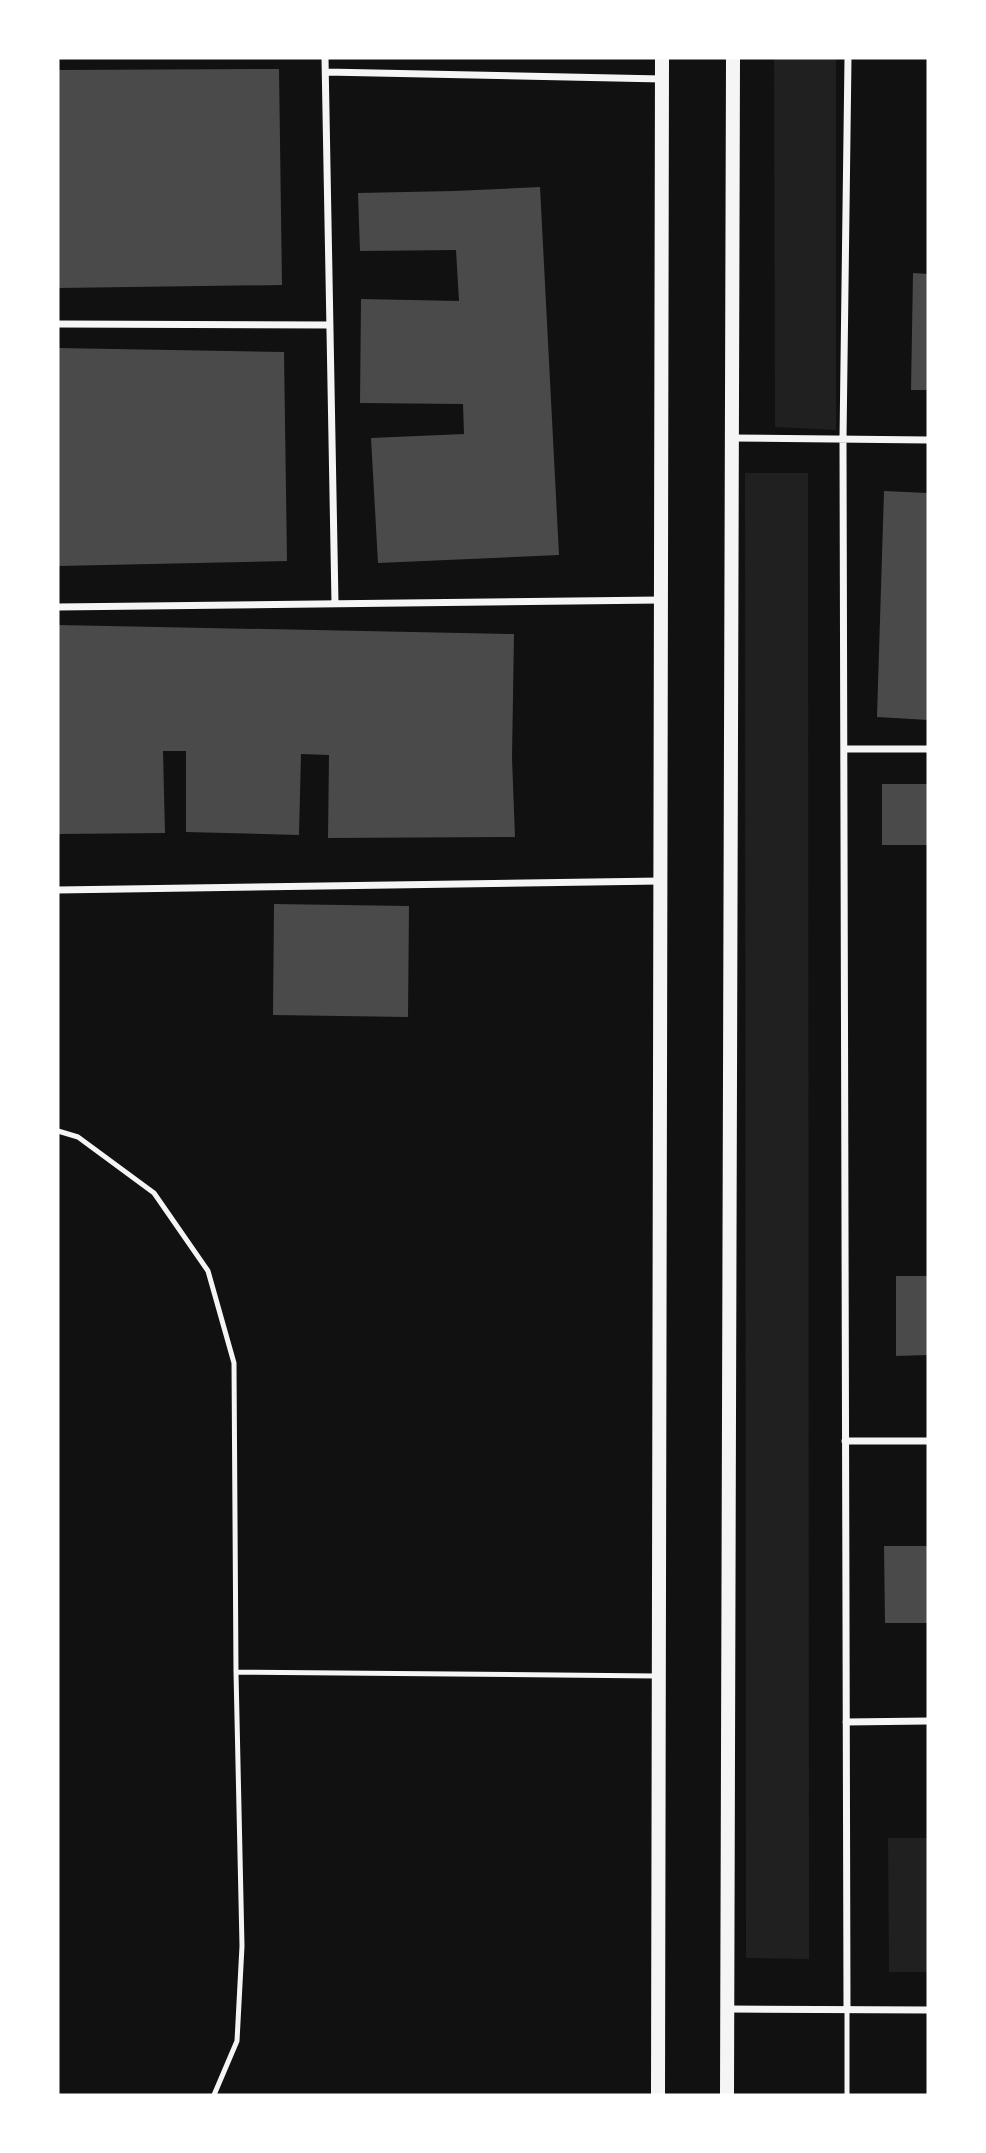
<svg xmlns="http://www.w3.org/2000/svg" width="986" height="2153" font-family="Ubuntu,sans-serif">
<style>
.green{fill:#202020}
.building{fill:#4a4a4a}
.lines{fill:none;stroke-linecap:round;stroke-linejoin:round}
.service{stroke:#f5f5f5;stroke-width:5}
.minor{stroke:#f5f5f5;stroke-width:7}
.secondary{stroke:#f5f5f5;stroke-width:14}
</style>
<rect width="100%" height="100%" fill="#111"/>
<path class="green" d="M 774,58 L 836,58 L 836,430 L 775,427 Z
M 745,473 L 808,473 L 809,1959 L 746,1958 Z
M 888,1838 L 928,1838 L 928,1972 L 889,1972 Z"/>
<path class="building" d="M 279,69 L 282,285 L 58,288 L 58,70 Z
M 540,187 L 559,555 L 378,563 L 371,438 L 464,434 L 463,404 L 360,403 L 361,299 L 459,301 L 456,250 L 360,251 L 358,193 L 454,191 Z
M 913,273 L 928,274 L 928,390 L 911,390 Z
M 58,348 L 284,352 L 287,561 L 58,566 Z
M 884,491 L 928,493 L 928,720 L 877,717 Z
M 58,625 L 514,634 L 512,758 L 515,837 L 328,838 L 329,755 L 301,754 L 299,835 L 186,832 L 186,751 L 163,751 L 165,833 L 58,834 Z
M 882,784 L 928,784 L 928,845 L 882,845 Z
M 274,904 L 409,906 L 408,1017 L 273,1015 Z
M 896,1276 L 928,1276 L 928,1355 L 896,1356 Z
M 884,1546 L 928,1546 L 928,1623 L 885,1623 Z"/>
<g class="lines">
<path class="service" d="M 58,1131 L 78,1137 L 154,1193 L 208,1271 L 234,1363 L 236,1672 L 242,1946 L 237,2041 L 214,2095
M 236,1672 L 656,1676
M 847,2010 L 847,2095"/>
<path class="minor" d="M 325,58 L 335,603
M 326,72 L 662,79
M 58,324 L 330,325
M 732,438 L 928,440
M 58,607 L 660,600
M 845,749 L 928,749
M 58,890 L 660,881
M 845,1441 L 928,1441
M 846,1722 L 928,1721
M 727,2009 L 928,2010
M 847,2010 L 843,439 L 848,58"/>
<path class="secondary" d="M 658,2095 L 662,58
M 727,2095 L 733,58"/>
</g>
<rect width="986" height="2153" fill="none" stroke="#ffffff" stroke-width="119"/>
</svg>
